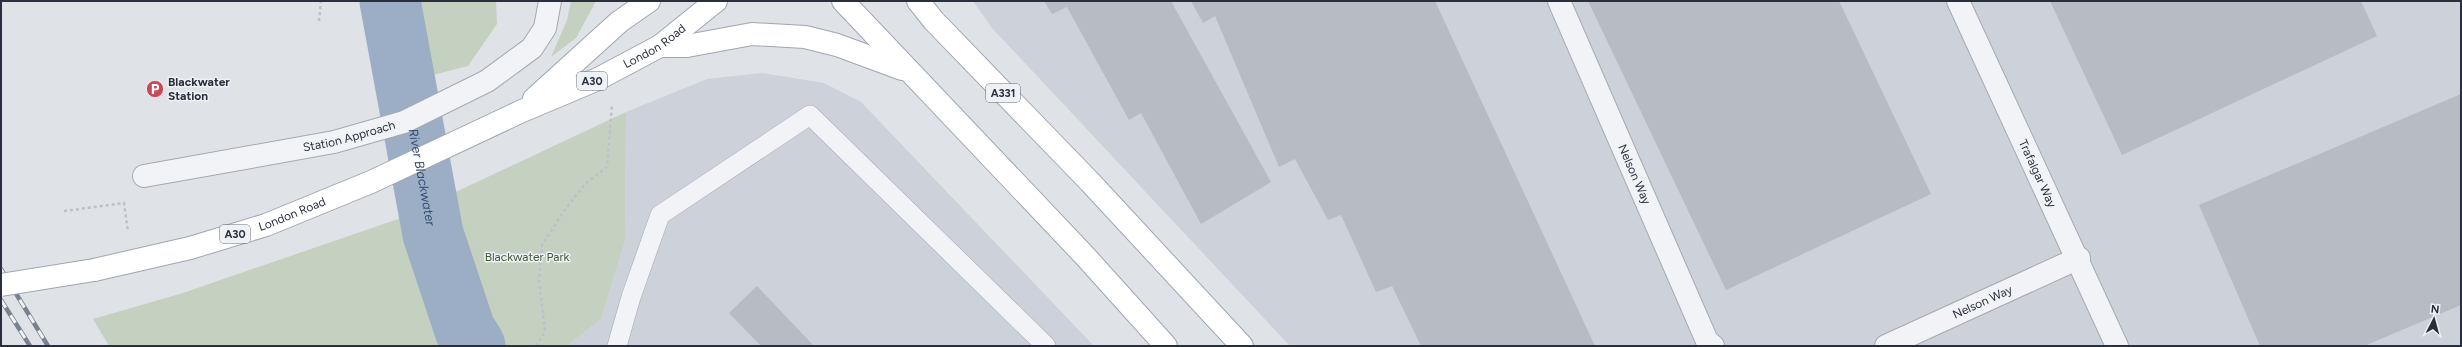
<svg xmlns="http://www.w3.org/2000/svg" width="2462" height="347" font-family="Figtree,sans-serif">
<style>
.built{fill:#cdd1d9}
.green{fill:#c4d1c0}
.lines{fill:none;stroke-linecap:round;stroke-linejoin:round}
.river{stroke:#9baec6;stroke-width:61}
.building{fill:#b6bbc4}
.lane-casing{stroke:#a5a9b1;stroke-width:20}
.street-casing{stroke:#a5a9b1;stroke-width:24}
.primary-casing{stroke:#9fa6b2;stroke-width:24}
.path{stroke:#bdc0c6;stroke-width:2.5;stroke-dasharray:3 3;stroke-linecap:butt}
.lane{stroke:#f1f3f6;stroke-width:19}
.street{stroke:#f1f3f6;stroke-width:22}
.primary{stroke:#fff;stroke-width:22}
.rail-casing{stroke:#798190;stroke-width:4.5}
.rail{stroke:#eef1f5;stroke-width:3;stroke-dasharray:9;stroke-linecap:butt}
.primary-bridge-casing{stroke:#9fa6b2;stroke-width:24;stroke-linecap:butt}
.primary-bridge{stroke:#fff;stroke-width:22}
.labels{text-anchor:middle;stroke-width:3;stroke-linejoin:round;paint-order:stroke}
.shield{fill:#eef1f5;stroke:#646974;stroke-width:1}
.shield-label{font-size:11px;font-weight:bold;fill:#292f3d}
.street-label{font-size:12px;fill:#292f3d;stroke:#eef1f5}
.poi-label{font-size:12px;font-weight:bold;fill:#292f3d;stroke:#eef1f5;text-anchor:start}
.park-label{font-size:12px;fill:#3c5837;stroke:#eef1f5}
.water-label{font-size:13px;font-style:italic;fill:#354d6f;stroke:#eef1f5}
</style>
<rect width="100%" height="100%" fill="#dfe2e7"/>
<path class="built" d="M 973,1 L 2461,1 L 2461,346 L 1290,346 L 992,28 Z
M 762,73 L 824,83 L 861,102 L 1094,346 L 567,346 L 601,319 L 625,241 L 626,112 L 707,79 Z"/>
<path class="green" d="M 418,1 L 496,1 L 497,24 L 468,66 L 421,78 L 412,17 Z
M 571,1 L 596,1 L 576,38 L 551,57 L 567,20 Z
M 626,112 L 625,241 L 601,319 L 567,346 L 109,346 L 93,319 L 183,293 L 398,219 Z"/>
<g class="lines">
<path class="river" id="s1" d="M 390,1 L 433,234 L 465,330 L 475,346"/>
</g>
<path class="building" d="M 1044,1 L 1171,1 L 1271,182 L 1201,224 L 1141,113 L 1129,120 L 1067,7 L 1052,14 Z
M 1191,1 L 1435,1 L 1595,346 L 1421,346 L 1392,286 L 1376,292 L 1341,215 L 1328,220 L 1295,159 L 1279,167 L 1215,16 L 1203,23 Z
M 1588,1 L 1839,1 L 1931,194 L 1726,290 Z
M 2050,1 L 2361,1 L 2377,36 L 2122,155 Z
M 2461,94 L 2461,305 L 2364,346 L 2260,346 L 2199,205 Z
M 757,286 L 814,346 L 761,346 L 729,313 Z"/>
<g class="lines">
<defs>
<path id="lane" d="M 617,346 L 631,297 L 660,215 L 810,115 L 1046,346"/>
<g id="street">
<path id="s2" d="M 1559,1 L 1707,341 L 1713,346"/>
<path id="s3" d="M 1958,1 L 2117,346"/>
<path id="s4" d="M 144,176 L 334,142 L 404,122 L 487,81 L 532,48 L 545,28 L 550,1"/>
<path id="s5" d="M 1886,346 L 2079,258"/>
</g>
<g id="primary">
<path d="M 843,1 L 1084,255 L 1166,346"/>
<path d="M 918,1 L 934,21 L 1090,182 L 1242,346"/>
<path d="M 660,46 L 687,46 L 752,34 L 805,37 L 837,45 L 902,69"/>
<path d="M 534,99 L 619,22 L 649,1"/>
<path id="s6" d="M 94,270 L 190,248 L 266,225 L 371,182 L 522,111 L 598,79 L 660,46 L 716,1"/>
</g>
</defs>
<use href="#lane" class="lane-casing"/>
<use href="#street" class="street-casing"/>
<use href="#primary" class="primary-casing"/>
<path class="path" d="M 319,21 L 321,1
M 64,211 L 124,203 L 128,232
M 536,346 L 545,331 L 539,281 L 542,245 L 564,211 L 585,184 L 607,167 L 612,105"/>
<use href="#lane" class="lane"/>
<use href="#street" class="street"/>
<use href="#primary" class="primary"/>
<defs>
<path id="rail" d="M 1,269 L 48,346
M 1,300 L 30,346"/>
</defs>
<use href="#rail" class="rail-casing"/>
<use href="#rail" class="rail"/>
<defs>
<path id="primary-bridge" d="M 1,285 L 94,270"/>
</defs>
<use href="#primary-bridge" class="primary-bridge-casing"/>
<use href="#primary-bridge" class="primary-bridge"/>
</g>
<defs>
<symbol id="parking-disc" viewBox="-11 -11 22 22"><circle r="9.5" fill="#c64a58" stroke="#eef1f5"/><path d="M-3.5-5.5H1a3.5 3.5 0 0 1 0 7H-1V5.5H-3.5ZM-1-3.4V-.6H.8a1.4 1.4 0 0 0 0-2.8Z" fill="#fff"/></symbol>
</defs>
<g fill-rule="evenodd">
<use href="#parking-disc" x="145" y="79" width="20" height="20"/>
</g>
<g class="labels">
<g class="shield">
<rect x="577" y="72" width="30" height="18" rx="3"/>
<rect x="986" y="84" width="34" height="18" rx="3"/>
<rect x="220" y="225" width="30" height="18" rx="3"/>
</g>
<g class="shield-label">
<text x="592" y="85">A30</text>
<text x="1003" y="97">A331</text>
<text x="235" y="238">A30</text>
</g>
<g class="street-label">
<text dy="4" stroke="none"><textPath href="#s6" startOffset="606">London Road</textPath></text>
<text dy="4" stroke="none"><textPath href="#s4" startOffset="209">Station Approach</textPath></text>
<text dy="4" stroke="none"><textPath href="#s3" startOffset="190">Trafalgar Way</textPath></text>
<text dy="4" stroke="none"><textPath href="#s2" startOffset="189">Nelson Way</textPath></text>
<text dy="4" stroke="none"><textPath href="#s6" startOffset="206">London Road</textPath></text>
<text dy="4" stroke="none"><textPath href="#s5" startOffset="106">Nelson Way</textPath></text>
</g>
<g class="poi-label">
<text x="168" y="86">Blackwater<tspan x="168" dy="14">Station</tspan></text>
</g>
<g class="park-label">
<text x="527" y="261">Blackwater Park</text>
</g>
<g class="water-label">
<text dy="5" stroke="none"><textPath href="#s1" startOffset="179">River Blackwater</textPath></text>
</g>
</g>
<rect width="2462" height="347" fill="none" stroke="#292f3d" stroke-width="4"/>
<g transform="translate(2434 319) rotate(6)" stroke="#eef1f5" stroke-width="3" paint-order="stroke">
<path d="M0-3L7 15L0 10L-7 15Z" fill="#292f3d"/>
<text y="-6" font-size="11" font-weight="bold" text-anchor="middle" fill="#292f3d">N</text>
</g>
</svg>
